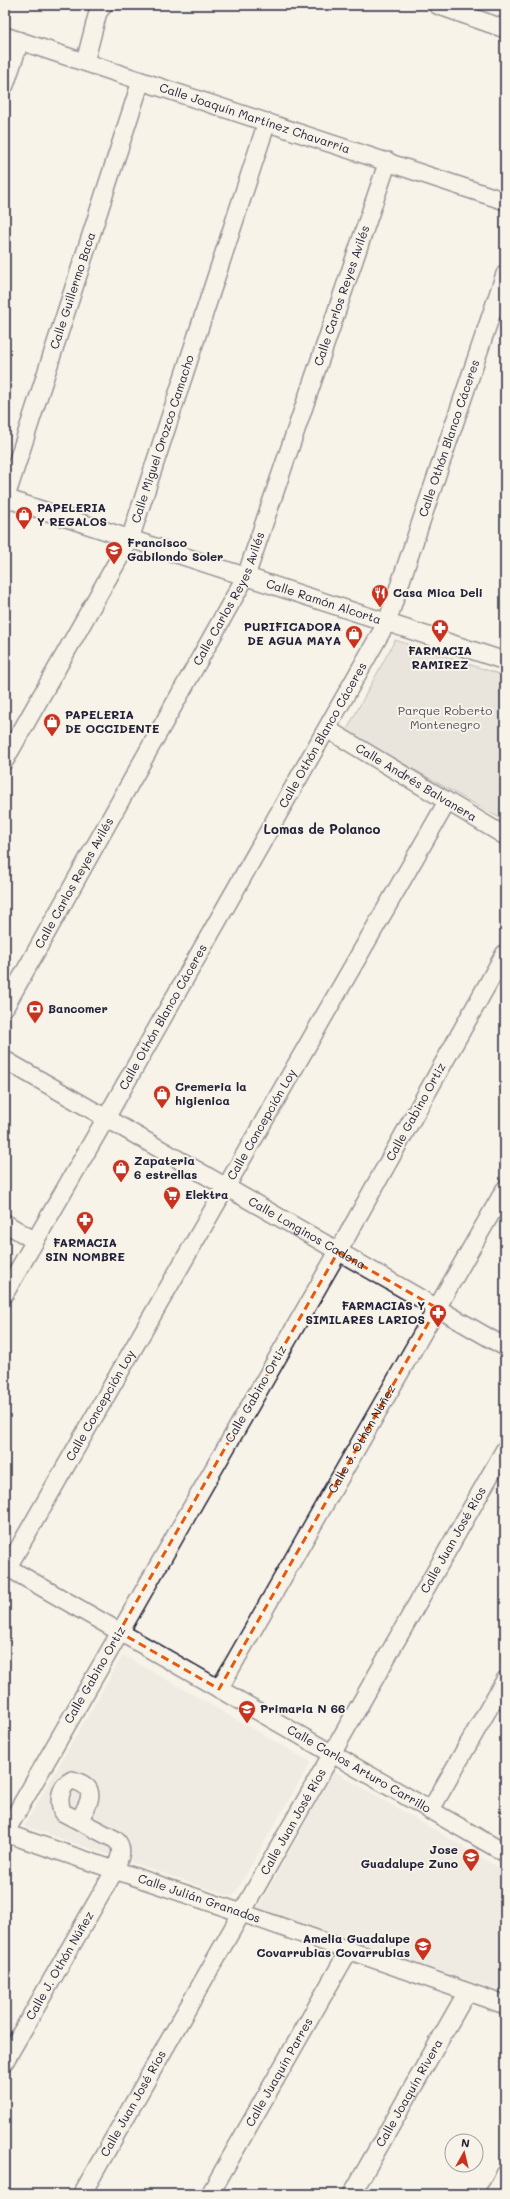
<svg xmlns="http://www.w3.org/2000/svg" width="510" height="2199" font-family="Mali,sans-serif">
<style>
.built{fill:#e7e3db}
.green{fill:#d8d5cf;stroke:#7d7c85}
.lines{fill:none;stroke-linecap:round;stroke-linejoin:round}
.minor-casing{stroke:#22223b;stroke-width:20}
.minor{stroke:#f7f3e8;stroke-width:17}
.marked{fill:none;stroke:#e8590c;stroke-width:3;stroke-dasharray:8 5;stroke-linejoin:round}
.labels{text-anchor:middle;stroke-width:4;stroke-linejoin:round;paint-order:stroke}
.street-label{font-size:12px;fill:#22223b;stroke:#f7f3e8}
.poi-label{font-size:12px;font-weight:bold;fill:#22223b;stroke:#f7f3e8;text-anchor:start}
.park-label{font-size:12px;fill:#504f60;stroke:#f7f3e8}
.neighbourhood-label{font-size:13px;font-weight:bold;fill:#22223b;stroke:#f7f3e8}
</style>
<rect width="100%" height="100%" fill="#f7f3e8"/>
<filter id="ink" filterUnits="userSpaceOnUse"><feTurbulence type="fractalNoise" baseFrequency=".025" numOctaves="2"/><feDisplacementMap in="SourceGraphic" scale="8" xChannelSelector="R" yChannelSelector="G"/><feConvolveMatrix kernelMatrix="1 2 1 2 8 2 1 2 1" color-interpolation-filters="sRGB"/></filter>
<g filter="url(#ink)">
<path class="built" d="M 123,1655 L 311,1762 L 233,1897 L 24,1826 Z
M 334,1771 L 505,1871 L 505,1993 L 258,1908 Z"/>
<path class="green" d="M 395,640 L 505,676 L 505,821 L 346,731 Z"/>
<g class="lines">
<defs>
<g id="minor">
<path d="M 437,5 L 505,29"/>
<path id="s1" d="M 5,36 L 505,201"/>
<path d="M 85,62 L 98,12 L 104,5"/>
<path d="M 5,85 L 20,41"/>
<path id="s2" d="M 5,498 L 505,661"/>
<path id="s3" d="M 5,500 L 141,81"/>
<path id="s4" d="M 327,729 L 505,836"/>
<path id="s5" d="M 5,760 L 130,539 L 267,122"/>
<path id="s6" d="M 505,953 L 338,1252 L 5,1833 L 242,1913 L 505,2005"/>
<path id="s7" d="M 5,1007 L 246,576 L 388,161"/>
<path id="s8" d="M 5,1060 L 505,1347"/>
<path d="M 5,1223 L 35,1241"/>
<path id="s9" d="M 5,1293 L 106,1118 L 387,622 L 505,274"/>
<path id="s10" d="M 5,1566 L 505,1853"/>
<path id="s11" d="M 5,1572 L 447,802"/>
<path id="s12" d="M 219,1689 L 505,1189"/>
<path d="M 430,1811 L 505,1680"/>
<path id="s13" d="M 5,2061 L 115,1870 C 119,1859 125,1849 116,1840 L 62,1812 C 58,1799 60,1786 72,1780 C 100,1787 89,1803 79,1820"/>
<path id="s14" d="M 82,2194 L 505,1449"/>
<path id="s15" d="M 210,2194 L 349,1950"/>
<path id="s16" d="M 352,2194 L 467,1992"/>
<path d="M 494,2194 L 505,2174"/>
</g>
</defs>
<use href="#minor" class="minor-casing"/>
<use href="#minor" class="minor"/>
</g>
</g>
<path d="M0 0H510V2199H0ZM 338,1252 L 437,1308 L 219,1689 L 119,1632 Z" fill="#f7f3e8" fill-opacity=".55" fill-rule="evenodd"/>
<path class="marked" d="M 338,1252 L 437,1308 L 219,1689 L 119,1632 Z"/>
<defs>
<symbol id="shop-pin" viewBox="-11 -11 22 30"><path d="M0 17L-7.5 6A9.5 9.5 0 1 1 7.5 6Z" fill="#c8321e" stroke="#f7f3e8"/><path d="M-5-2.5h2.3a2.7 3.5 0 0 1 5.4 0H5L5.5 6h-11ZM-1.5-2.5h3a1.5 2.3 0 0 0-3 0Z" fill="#fff"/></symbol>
<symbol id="school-pin" viewBox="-11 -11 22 30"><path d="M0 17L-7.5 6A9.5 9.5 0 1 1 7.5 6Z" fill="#c8321e" stroke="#f7f3e8"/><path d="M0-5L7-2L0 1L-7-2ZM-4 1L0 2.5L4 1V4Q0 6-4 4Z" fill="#fff"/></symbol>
<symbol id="restaurant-pin" viewBox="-11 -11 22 30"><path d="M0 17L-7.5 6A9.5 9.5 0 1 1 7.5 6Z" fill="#c8321e" stroke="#f7f3e8"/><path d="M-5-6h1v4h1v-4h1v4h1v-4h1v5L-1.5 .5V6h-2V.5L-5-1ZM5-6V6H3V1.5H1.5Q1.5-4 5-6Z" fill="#fff"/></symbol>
<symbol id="pharmacy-pin" viewBox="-11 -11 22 30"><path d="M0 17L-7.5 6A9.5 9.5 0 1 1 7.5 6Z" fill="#c8321e" stroke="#f7f3e8"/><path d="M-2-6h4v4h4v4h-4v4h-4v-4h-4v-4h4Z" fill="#fff"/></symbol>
<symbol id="bank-pin" viewBox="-11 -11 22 30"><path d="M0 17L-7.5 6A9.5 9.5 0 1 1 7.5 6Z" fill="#c8321e" stroke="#f7f3e8"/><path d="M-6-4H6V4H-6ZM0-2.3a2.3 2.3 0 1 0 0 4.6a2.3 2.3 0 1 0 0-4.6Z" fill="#fff"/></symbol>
<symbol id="supermarket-pin" viewBox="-11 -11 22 30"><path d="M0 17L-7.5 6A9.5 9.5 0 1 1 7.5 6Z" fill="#c8321e" stroke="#f7f3e8"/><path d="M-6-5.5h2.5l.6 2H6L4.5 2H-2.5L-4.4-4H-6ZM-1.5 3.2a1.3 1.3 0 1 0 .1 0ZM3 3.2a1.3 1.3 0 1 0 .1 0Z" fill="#fff"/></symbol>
</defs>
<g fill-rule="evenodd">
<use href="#shop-pin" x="14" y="505" width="20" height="27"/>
<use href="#school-pin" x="104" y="540" width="20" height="27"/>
<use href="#restaurant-pin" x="370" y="583" width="20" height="27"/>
<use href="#pharmacy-pin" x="430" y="618" width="20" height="27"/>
<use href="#shop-pin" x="344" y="624" width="20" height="27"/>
<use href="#shop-pin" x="42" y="712" width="20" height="27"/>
<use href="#bank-pin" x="25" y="999" width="20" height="27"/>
<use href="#shop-pin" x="152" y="1084" width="20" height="27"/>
<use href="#shop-pin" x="111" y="1158" width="20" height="27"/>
<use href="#supermarket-pin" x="162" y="1185" width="20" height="27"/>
<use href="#pharmacy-pin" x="75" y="1210" width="20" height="27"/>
<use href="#pharmacy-pin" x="428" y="1303" width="20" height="27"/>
<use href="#school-pin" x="237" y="1699" width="20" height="27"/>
<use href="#school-pin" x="461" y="1847" width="20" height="27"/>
<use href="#school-pin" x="413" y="1936" width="20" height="27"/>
</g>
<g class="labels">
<g class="street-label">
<text dy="4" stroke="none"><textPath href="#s1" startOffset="263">Calle Joaquín Martínez Chavarría</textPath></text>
<text dy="4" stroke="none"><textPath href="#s3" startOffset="220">Calle Guillermo Baca</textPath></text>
<text dy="4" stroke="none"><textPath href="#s7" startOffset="790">Calle Carlos Reyes Avilés</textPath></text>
<text dy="4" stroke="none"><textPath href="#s9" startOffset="966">Calle Othón Blanco Cáceres</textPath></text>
<text dy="4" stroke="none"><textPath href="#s5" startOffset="359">Calle Miguel Orozco Camacho</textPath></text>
<text dy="4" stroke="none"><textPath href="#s7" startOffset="466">Calle Carlos Reyes Avilés</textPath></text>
<text dy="4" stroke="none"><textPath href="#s2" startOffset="335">Calle Ramón Alcorta</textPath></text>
<text dy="4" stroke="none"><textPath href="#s9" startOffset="642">Calle Othón Blanco Cáceres</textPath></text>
<text dy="4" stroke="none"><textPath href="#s4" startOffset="104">Calle Andrés Balvanera</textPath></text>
<text dy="4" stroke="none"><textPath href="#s7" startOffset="142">Calle Carlos Reyes Avilés</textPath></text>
<text dy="4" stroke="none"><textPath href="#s9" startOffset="318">Calle Othón Blanco Cáceres</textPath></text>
<text transform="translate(416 1112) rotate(-61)" y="4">Calle Gabino Ortiz</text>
<text dy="4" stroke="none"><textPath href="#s11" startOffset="516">Calle Concepción Loy</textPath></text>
<text dy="4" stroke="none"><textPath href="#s8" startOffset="348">Calle Longinos Cadena</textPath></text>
<text transform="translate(256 1394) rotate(-60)" y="4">Calle Gabino Ortiz</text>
<text dy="4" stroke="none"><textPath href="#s11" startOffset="192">Calle Concepción Loy</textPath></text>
<text dy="4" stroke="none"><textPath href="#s12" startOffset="288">Calle J. Othón Núñez</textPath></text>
<text dy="4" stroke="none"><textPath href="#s14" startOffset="752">Calle Juan José Ríos</textPath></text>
<text transform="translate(95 1675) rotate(-60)" y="4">Calle Gabino Ortiz</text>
<text dy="4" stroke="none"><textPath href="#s10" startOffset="408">Calle Carlos Arturo Carrillo</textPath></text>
<text dy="4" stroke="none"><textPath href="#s14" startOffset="428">Calle Juan José Ríos</textPath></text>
<text dy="4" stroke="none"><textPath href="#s6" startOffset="1217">Calle Julián Granados</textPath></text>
<text dy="4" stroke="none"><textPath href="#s13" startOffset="110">Calle J. Othón Núñez</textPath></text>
<text dy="4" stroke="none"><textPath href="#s15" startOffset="140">Calle Juaquín Parres</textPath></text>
<text dy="4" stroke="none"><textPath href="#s16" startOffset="116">Calle Joaquín Rivera</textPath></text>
<text dy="4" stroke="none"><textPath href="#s14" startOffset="104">Calle Juan José Ríos</textPath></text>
</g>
<g class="poi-label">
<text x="37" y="512">PAPELERIA<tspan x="37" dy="14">Y REGALOS</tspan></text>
<text x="127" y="547">Francisco<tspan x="127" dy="14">Gabilondo Soler</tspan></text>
<text x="393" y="597">Casa Mica Deli</text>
<text x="341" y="631" text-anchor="end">PURIFICADORA<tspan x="341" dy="14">DE AGUA MAYA</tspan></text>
<text x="440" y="655" text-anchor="middle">FARMACIA<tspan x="440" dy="14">RAMIREZ</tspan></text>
<text x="65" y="719">PAPELERIA<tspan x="65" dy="14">DE OCCIDENTE</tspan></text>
<text x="48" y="1013">Bancomer</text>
<text x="175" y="1091">Cremeria la<tspan x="175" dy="14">higienica</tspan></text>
<text x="134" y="1165">Zapateria<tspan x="134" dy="14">6 estrellas</tspan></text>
<text x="185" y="1199">Elektra</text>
<text x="85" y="1247" text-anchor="middle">FARMACIA<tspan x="85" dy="14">SIN NOMBRE</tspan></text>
<text x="425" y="1310" text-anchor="end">FARMACIAS Y<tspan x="425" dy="14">SIMILARES LARIOS</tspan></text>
<text x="260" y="1713">Primaria N 66</text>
<text x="458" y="1854" text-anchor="end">Jose<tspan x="458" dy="14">Guadalupe Zuno</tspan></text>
<text x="410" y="1943" text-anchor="end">Amelia Guadalupe<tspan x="410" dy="14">Covarrubias Covarrubias</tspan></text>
</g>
<g class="park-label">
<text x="445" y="715">Parque Roberto<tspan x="445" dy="14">Montenegro</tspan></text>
</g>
<g class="neighbourhood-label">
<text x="322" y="834">Lomas de Polanco</text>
</g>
</g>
<rect width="510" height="2199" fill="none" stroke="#f7f3e8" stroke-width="20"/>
<rect x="10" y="10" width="490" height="2179" fill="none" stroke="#22223b" stroke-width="1.5" filter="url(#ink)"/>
<g transform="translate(464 2153) rotate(8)"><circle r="19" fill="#f7f3e8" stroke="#a29fa3"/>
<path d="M0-3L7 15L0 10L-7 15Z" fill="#c8321e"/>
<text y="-6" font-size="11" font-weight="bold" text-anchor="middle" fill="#22223b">N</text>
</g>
</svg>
